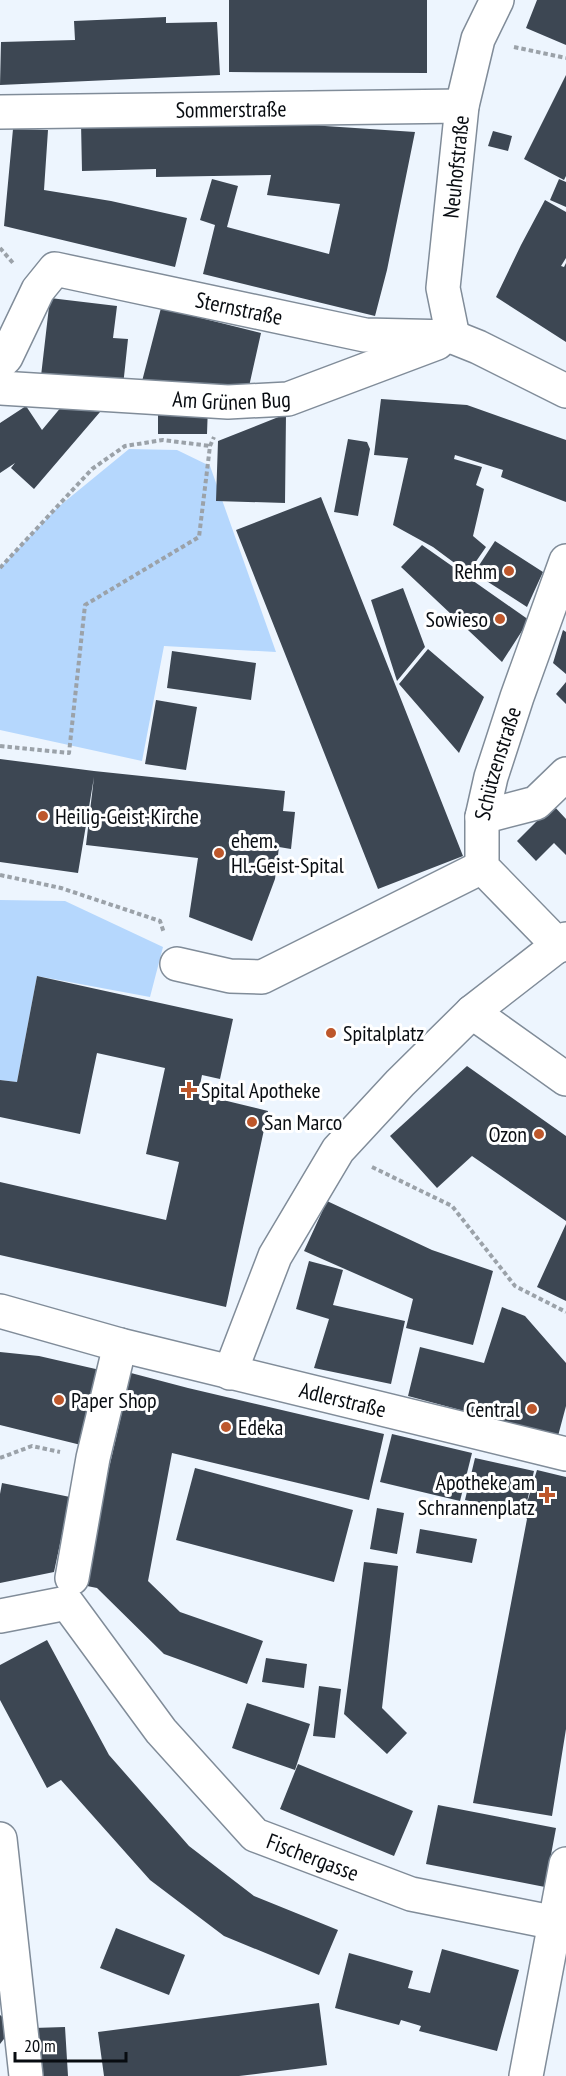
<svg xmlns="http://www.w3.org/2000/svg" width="566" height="2076" font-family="'PT Sans Narrow',sans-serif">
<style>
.green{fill:#b5d7fd}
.building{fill:#3d4753}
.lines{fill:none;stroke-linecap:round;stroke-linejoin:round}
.minor-casing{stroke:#808c99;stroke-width:36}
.path{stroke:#9ba2a9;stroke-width:4;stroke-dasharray:4.5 3;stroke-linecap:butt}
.minor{stroke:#fff;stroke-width:33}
.poi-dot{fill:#bd572b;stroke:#fff;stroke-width:2}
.labels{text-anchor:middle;stroke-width:6;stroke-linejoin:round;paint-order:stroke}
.street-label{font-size:22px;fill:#080c11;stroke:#fff}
.poi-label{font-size:22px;fill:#080c11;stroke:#fff;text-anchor:start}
</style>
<rect width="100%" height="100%" fill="#edf5fe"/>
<path class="green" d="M 129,449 L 177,450 L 210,466 L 276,652 L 164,646 L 142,761 L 0,730 L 0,568 L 57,508 Z
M 0,900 L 65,901 L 163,947 L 150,997 L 37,976 L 17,1082 L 0,1080 Z"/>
<path class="building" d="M 229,0 L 427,0 L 427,73 L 229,72 Z
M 537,0 L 566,0 L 566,45 L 526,28 Z
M 166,17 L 166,23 L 217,22 L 220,75 L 0,85 L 1,42 L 75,40 L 74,21 Z
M 566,75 L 566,176 L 564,180 L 524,159 Z
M 81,123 L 280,123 L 415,132 L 387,270 L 375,316 L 203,274 L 215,225 L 200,220 L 212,179 L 238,186 L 227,227 L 329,254 L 340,204 L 267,195 L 271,175 L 156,177 L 156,169 L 82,171 Z
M 13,129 L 48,130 L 44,190 L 111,201 L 187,218 L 175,267 L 4,226 Z
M 493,131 L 512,136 L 508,151 L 488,146 Z
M 559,179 L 566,182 L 566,207 L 550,200 Z
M 545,200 L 566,212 L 566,258 L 561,266 L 564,267 L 566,263 L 566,342 L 496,297 L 521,245 Z
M 50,298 L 117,306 L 113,338 L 128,339 L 123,386 L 41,376 Z
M 161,308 L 261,333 L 248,391 L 140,389 Z
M 381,399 L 467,405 L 566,440 L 566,502 L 501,477 L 503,470 L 455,455 L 454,459 L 482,467 L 476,485 L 484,489 L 473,536 L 486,547 L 468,573 L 433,547 L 393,525 L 408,458 L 374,455 Z
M 158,404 L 208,405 L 207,434 L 158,434 Z
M 26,406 L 42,430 L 62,406 L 100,412 L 34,489 L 11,468 L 15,463 L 0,473 L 0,423 Z
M 286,414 L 285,503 L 216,501 L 218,441 Z
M 348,439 L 367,442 L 370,449 L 358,516 L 334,512 Z
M 321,497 L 463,856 L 378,889 L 236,530 Z
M 495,541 L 543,572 L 527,607 L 474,573 Z
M 422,545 L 529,620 L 502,662 L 401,567 Z
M 403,588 L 425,647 L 397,681 L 371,600 Z
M 563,630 L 566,632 L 566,674 L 553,663 Z
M 428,649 L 484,697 L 459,753 L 399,684 Z
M 172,651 L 256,663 L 251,700 L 167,688 Z
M 566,682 L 566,704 L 556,694 Z
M 156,700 L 197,707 L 186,770 L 145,764 Z
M 0,759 L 94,771 L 285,791 L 283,811 L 295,812 L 291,849 L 279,847 L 275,879 L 252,941 L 189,917 L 198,858 L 86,845 L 94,777 L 78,873 L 0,862 Z
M 553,805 L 566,819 L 566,855 L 554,843 L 536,861 L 517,841 Z
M 37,976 L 233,1019 L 220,1079 L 202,1075 L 198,1094 L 268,1111 L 226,1307 L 0,1255 L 0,1182 L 166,1220 L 179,1162 L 146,1154 L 165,1068 L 97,1053 L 80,1134 L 0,1117 L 0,1080 L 17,1082 Z
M 467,1066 L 566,1136 L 566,1221 L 472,1156 L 437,1188 L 390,1136 Z
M 327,1201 L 432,1250 L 493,1271 L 473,1345 L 406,1328 L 413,1299 L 304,1251 Z
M 566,1224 L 566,1301 L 537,1287 Z
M 309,1261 L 343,1270 L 333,1305 L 405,1321 L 391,1384 L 314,1368 L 329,1319 L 296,1309 Z
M 502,1307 L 525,1316 L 566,1363 L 566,1406 L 558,1436 L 408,1396 L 420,1347 L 484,1363 Z
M 0,1352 L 39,1356 L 100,1370 L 81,1445 L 0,1425 Z
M 131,1373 L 188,1388 L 384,1434 L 369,1500 L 172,1453 L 148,1581 L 180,1612 L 263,1641 L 247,1684 L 164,1654 L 97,1588 L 82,1585 Z
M 392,1434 L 472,1453 L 460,1501 L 380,1482 Z
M 475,1458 L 534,1471 L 526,1506 L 537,1470 L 566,1477 L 566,1729 L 552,1816 L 473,1803 L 527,1519 L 523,1513 L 465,1500 Z
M 195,1468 L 353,1510 L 334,1582 L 176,1540 Z
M 2,1483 L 70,1497 L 54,1572 L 0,1583 L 0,1494 Z
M 377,1508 L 404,1513 L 397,1554 L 370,1549 Z
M 420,1529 L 477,1539 L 472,1563 L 416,1553 Z
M 364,1562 L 398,1566 L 382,1708 L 407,1733 L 387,1754 L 344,1714 Z
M 47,1640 L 109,1755 L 189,1846 L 254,1896 L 338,1930 L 319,1975 L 224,1936 L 150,1880 L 61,1780 L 47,1788 L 0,1700 L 0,1665 Z
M 266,1658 L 307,1664 L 304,1688 L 262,1682 Z
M 319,1686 L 341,1689 L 335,1738 L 313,1736 Z
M 247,1703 L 310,1724 L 295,1770 L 232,1748 Z
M 298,1764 L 413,1811 L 394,1856 L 280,1809 Z
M 438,1805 L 556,1828 L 545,1887 L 426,1864 Z
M 116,1928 L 185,1955 L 169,1995 L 100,1968 Z
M 442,1949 L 519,1970 L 497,2051 L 419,2031 L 421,2026 L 401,2020 L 399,2025 L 335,2008 L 349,1953 L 413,1971 L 408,1988 L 430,1993 Z
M 319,2003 L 327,2065 L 239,2076 L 104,2076 L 98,2032 Z
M 0,2015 L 14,2026 L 0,2044 Z
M 65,2027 L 68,2076 L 36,2076 L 33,2028 Z"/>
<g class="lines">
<defs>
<g id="minor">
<path id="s1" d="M 0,112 L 462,106"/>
<path id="s2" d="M 453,337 L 443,288 L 462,106 L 478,39 L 497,0"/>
<path id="s3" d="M 0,363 L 6,357 L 38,290 L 55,269 L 365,335 L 453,337 L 478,347 L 566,391"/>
<path id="s4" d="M 0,388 L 228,402 L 288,399 L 437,343"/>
<path d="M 482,817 L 536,803 L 566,774"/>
<path id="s5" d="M 559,946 L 482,867 L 482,817 L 491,777 L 517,697 L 566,561"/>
<path d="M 177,964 L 230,976 L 262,977 L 482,867"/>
<path d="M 472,1012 L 566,1079"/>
<path id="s6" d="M 0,1311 L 120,1345 L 566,1454"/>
<path d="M 230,1373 L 275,1256 L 338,1150 L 400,1083 L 472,1012 L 566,939"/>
<path d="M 72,1578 L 93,1458 L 120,1345"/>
<path id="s7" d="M 0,1616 L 67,1603 L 161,1731 L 255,1835 L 411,1894 L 556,1923"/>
<path d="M 0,1839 L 26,2076"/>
<path d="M 526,2076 L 566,1864"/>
</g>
</defs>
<use href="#minor" class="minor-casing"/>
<path class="path" d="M 514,47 L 566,58
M 0,248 L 13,263
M 0,568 L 92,469 L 125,446 L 163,440 L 210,446
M 0,746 L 69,753 L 85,605 L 199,537 L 210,446 L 214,437
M 0,875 L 61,888 L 160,921 L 164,933
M 372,1167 L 452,1206 L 515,1286 L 566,1312
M 0,1458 L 32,1446 L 60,1452"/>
<use href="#minor" class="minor"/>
</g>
<g class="poi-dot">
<circle cx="509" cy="571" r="6"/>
<circle cx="500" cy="619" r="6"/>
<circle cx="43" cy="816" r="6"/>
<circle cx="219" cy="853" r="6"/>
<circle cx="331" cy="1033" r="6"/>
<path d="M186 1081h6v6h6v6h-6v6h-6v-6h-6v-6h6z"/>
<circle cx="252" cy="1122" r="6"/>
<circle cx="539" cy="1134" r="6"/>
<circle cx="59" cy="1400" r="6"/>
<circle cx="532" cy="1409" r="6"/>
<circle cx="226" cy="1427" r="6"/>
<path d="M544 1486h6v6h6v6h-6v6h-6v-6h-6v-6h6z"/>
</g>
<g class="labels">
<g class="street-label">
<text dy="8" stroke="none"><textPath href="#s1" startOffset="231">Sommerstraße</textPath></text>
<text dy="8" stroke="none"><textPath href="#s2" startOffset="172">Neuhofstraße</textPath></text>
<text dy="8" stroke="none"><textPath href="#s3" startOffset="298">Sternstraße</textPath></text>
<text dy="8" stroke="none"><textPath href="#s4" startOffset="232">Am Grünen Bug</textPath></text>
<text dy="8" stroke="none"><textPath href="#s5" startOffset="216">Schützenstraße</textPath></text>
<text dy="8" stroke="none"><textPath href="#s6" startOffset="354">Adlerstraße</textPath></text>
<text dy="8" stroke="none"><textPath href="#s7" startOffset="429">Fischergasse</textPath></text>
</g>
<g class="poi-label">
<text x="497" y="579" text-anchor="end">Rehm</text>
<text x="488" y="627" text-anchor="end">Sowieso</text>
<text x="55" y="824">Heilig-Geist-Kirche</text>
<text x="231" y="848">ehem.<tspan x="231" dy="25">Hl.-Geist-Spital</tspan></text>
<text x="343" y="1041">Spitalplatz</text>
<text x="201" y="1098">Spital Apotheke</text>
<text x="264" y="1130">San Marco</text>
<text x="527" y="1142" text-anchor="end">Ozon</text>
<text x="71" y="1408">Paper Shop</text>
<text x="520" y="1417" text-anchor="end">Central</text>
<text x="238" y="1435">Edeka</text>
<text x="535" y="1490" text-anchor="end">Apotheke am<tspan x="535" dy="25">Schrannenplatz</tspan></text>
</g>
</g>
<path d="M15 2052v9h111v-9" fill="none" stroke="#080c11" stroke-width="3"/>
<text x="24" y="2052" font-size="18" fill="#080c11" stroke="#ffffff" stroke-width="4.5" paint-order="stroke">20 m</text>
</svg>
